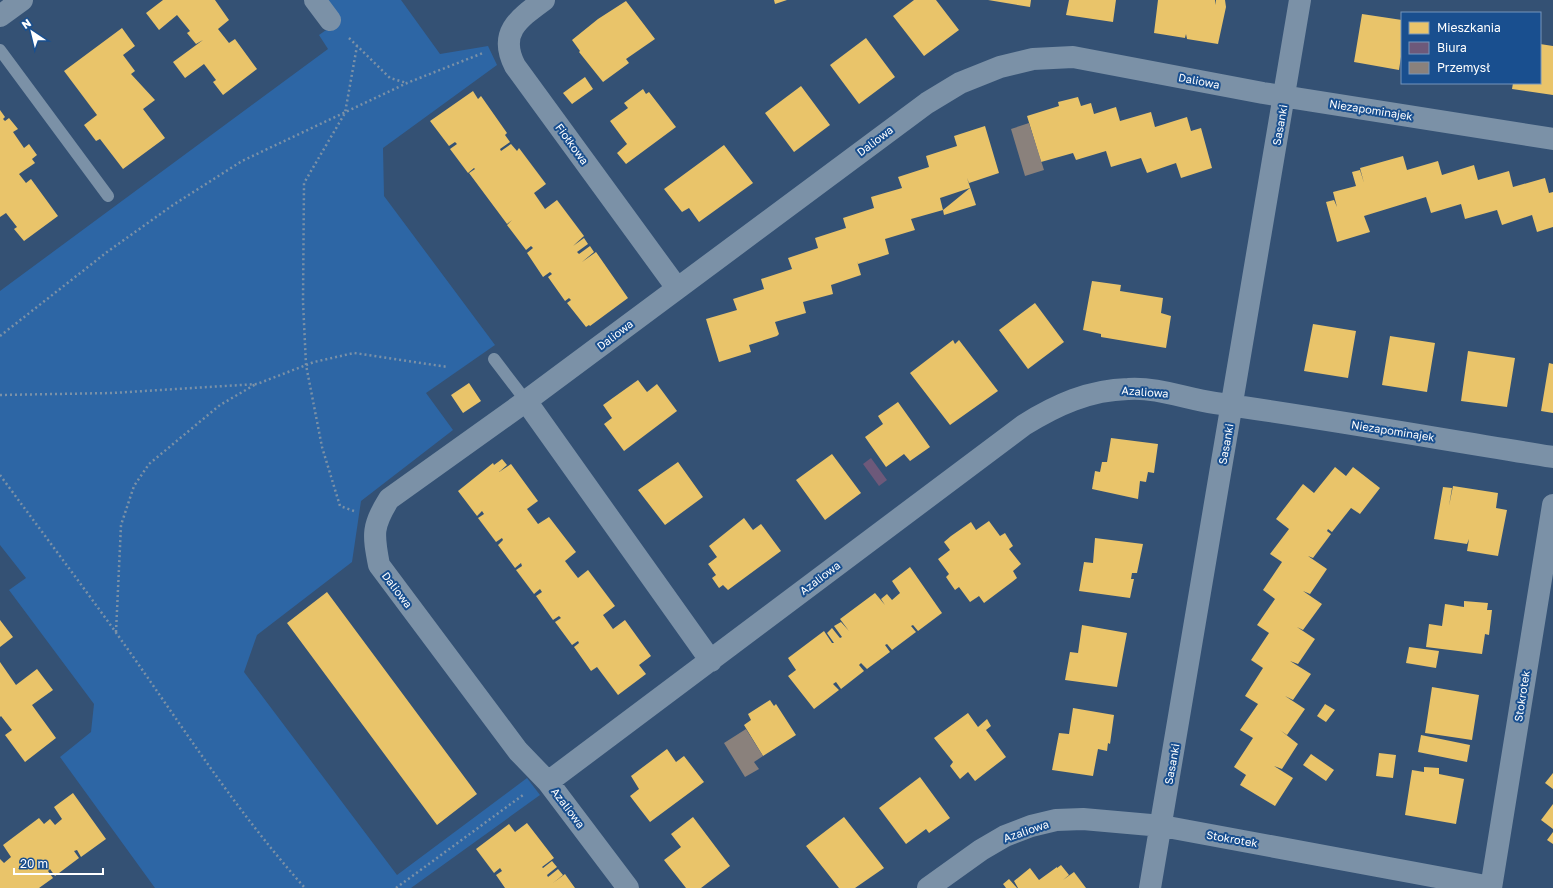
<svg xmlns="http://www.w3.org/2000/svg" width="1553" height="888" font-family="'Golos Text',sans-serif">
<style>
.green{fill:#2d66a5}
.homes{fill:#e9c46a;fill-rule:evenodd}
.offices{fill:#6d597a}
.industry{fill:#8a817c}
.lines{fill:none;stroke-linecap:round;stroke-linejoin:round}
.path{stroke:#7b91a7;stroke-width:2.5;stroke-dasharray:2 3;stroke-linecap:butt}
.lane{stroke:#7b91a7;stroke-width:12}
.street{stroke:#7b91a7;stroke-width:22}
.labels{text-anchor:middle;stroke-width:4;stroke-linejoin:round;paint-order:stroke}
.street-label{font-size:11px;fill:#fff;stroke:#194f8f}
</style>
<rect width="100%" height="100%" fill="#345174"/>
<path class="green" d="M 325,0 L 401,0 L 440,54 L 488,46 L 497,65 L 383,148 L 384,196 L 495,345 L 426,393 L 453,430 L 361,501 L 352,562 L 257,635 L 244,672 L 397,875 L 527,778 L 540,795 L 411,888 L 155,888 L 60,757 L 91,732 L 94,704 L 9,590 L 26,578 L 0,545 L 0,291 L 328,49 L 319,35 L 339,21 Z"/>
<path class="homes" d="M 163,0 L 215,0 L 229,20 L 218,29 L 229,43 L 235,39 L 257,69 L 223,95 L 213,82 L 216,80 L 204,64 L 185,78 L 173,62 L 203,40 L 196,44 L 187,33 L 190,31 L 177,15 L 159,30 L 146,13 Z
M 774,0 L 787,0 L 775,4 Z
M 914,0 L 936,0 L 959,30 L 924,56 L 893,16 Z
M 988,0 L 1031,0 L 1030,7 Z
M 1069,0 L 1116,0 L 1113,22 L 1066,15 Z
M 1158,0 L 1215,0 L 1216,5 L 1216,0 L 1225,0 L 1226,7 L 1218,44 L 1187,39 L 1186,34 L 1185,38 L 1154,33 Z
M 626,1 L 655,39 L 626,59 L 629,63 L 603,82 L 579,52 L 580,51 L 572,40 L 598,19 Z
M 1362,14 L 1402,20 L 1402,50 L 1399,70 L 1354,62 Z
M 122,28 L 135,46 L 123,55 L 135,71 L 131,74 L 155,100 L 143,109 L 165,138 L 123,169 L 100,139 L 96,141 L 84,125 L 97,115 L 64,71 Z
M 866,38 L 895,77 L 859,104 L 830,65 Z
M 1540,44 L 1553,46 L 1553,95 L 1512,89 L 1513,83 L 1540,83 Z
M 585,77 L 593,89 L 572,104 L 563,93 Z
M 801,86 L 830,125 L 794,152 L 765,113 Z
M 643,89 L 646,94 L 649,92 L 676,127 L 626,164 L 617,153 L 627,144 L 610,121 L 628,108 L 624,103 Z
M 473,91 L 478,99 L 481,96 L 507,133 L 505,135 L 510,142 L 500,149 L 501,151 L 511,144 L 517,151 L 519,148 L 546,184 L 534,193 L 545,209 L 557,200 L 584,236 L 573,246 L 584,238 L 588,244 L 577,252 L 579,254 L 590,246 L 594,252 L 582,262 L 596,252 L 628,298 L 590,326 L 589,325 L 586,327 L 567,303 L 571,300 L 569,298 L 565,301 L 548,277 L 552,274 L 550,272 L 543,277 L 527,253 L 533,248 L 531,246 L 526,250 L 507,225 L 512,220 L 507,224 L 469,173 L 475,169 L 474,168 L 468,173 L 450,149 L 457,144 L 455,142 L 449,146 L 430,121 Z
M 1078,97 L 1081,106 L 1091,103 L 1094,114 L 1116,107 L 1120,121 L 1151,112 L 1155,127 L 1187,117 L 1191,131 L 1201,128 L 1212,168 L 1181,178 L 1176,163 L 1147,173 L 1141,158 L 1111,167 L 1106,151 L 1076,160 L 1073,153 L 1041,162 L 1027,116 L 1059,106 L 1058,102 Z
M 0,110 L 5,117 L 3,119 L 5,121 L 9,118 L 18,129 L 13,132 L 24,148 L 29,144 L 37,155 L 32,159 L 35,163 L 19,174 L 26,183 L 31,179 L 58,216 L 24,241 L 14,229 L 17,227 L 6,213 L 0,217 Z
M 985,126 L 999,173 L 969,183 L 967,178 L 976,205 L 944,215 L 943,210 L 911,219 L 915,230 L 885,239 L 889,254 L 858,264 L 857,261 L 861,275 L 831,285 L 833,294 L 803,302 L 806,313 L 775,322 L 779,334 L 777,336 L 749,345 L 751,352 L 719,362 L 706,319 L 737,310 L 733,299 L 764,289 L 761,279 L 792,269 L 788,258 L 818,248 L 815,238 L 846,228 L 843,218 L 874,208 L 871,197 L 902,188 L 898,177 L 929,167 L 926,156 L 957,146 L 954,136 ZM 970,188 L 943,210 L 940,198 Z
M 724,145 L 753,183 L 699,222 L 689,208 L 682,212 L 664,189 Z
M 1403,156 L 1407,170 L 1438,161 L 1442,175 L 1474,165 L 1478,180 L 1509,171 L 1513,187 L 1545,178 L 1549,193 L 1553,192 L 1553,227 L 1537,232 L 1532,215 L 1502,225 L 1497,210 L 1465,219 L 1461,204 L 1431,213 L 1426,197 L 1364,216 L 1370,232 L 1337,242 L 1326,202 L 1334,200 L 1337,207 L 1333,192 L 1356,186 L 1352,172 L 1360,170 L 1364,183 L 1360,168 Z
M 1092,281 L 1121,285 L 1120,291 L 1163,298 L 1161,313 L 1171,316 L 1166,348 L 1101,337 L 1101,334 L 1083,330 Z
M 1035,303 L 1064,342 L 1028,369 L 999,330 Z
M 1313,324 L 1356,331 L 1348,378 L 1304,371 Z
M 1390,336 L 1435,343 L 1427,392 L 1382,385 Z
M 953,340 L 955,344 L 959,340 L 998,391 L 950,425 L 910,373 Z
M 1468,351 L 1515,358 L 1507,407 L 1461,401 Z
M 1549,363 L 1553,364 L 1553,413 L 1541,411 Z
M 638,380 L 647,392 L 657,384 L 677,411 L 624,451 L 604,424 L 612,418 L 603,405 Z
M 469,383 L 481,401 L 463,413 L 451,395 Z
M 898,402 L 930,447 L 910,461 L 904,454 L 886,467 L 865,437 L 883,424 L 878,416 Z
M 1111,438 L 1158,444 L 1154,473 L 1148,472 L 1146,482 L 1140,481 L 1138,499 L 1092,489 L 1095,471 L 1100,472 L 1102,462 L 1107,462 Z
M 832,454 L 861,493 L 825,520 L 796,480 Z
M 502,459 L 507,465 L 499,472 L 511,464 L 538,501 L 527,509 L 538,524 L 549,517 L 576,552 L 565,561 L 571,569 L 578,578 L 588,570 L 615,606 L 603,615 L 613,629 L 625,620 L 651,656 L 639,665 L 646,674 L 618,695 L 597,667 L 591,671 L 574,647 L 579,643 L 578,641 L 572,645 L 555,622 L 561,618 L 559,616 L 553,620 L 536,596 L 542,592 L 540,589 L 534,594 L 516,570 L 522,566 L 521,563 L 515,568 L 498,545 L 503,540 L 502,538 L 496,542 L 478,518 L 484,514 L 482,511 L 477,516 L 458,491 L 493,463 L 494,465 Z
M 678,462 L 703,497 L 665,525 L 638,490 Z
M 1335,467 L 1346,476 L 1353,467 L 1380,488 L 1360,514 L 1351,508 L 1332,532 L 1328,529 L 1327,531 L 1331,534 L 1313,558 L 1308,556 L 1327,569 L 1310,594 L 1303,591 L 1322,604 L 1303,630 L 1297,627 L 1315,639 L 1298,664 L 1290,661 L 1311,674 L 1293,700 L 1285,696 L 1305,709 L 1287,735 L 1280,730 L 1298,744 L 1282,769 L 1274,766 L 1293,778 L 1275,806 L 1240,785 L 1246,775 L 1234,767 L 1253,738 L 1240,730 L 1258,704 L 1245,696 L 1263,668 L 1251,660 L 1269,633 L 1257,625 L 1275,599 L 1263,590 L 1282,562 L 1270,554 L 1289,529 L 1276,519 L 1303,484 L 1314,493 Z
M 1453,486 L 1498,493 L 1496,508 L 1507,510 L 1498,556 L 1467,551 L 1469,539 L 1467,544 L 1434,539 L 1443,487 L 1452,488 L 1449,506 Z
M 744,518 L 753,530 L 761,524 L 781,551 L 728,590 L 723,585 L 719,588 L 712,578 L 716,575 L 708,564 L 717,557 L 709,546 Z
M 989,521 L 1000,536 L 1005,533 L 1013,546 L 1009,549 L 1021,564 L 1013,571 L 1017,578 L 1012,582 L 984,603 L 979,596 L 970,602 L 959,587 L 955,590 L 948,580 L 946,577 L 949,574 L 938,559 L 950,550 L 944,542 L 951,536 L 971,522 L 976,530 Z
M 1095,538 L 1143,544 L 1137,573 L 1132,573 L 1131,579 L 1134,579 L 1130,598 L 1079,591 L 1084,562 L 1093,563 Z
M 910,567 L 942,613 L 918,631 L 913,625 L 911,626 L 916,632 L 892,650 L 887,644 L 885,645 L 890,652 L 867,669 L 861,663 L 859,665 L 864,671 L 841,689 L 836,682 L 833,684 L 839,690 L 814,709 L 788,676 L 796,670 L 788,658 L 824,631 L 832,643 L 834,643 L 827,633 L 832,628 L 840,638 L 842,637 L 834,626 L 841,622 L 849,631 L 840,619 L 875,593 L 885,605 L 881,599 L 887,594 L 892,600 L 900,593 L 892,581 Z
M 327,592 L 477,794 L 437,825 L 287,623 Z
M 1464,601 L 1488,603 L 1487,610 L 1492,610 L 1489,635 L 1485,634 L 1482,654 L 1426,647 L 1429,624 L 1442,626 L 1445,604 L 1464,607 Z
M 0,620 L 13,637 L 0,647 Z
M 1082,625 L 1127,633 L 1117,687 L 1065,680 L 1070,652 L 1078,653 Z
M 1409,647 L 1439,651 L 1436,668 L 1406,663 Z
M 0,662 L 16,685 L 37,669 L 53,690 L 32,705 L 56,738 L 25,762 L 5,735 L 12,730 L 1,716 L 0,717 Z
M 1432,687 L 1479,695 L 1472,740 L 1425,733 Z
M 770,700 L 774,706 L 776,704 L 796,735 L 763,756 L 744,725 L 751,720 L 748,714 Z
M 1325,704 L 1335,710 L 1326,722 L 1317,716 Z
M 1073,708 L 1114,715 L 1110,744 L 1108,743 L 1107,751 L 1098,749 L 1093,776 L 1052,770 L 1059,733 L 1069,734 Z
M 968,713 L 978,727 L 987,719 L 991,726 L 986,730 L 1006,757 L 975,781 L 968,772 L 960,779 L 950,766 L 953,762 L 934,738 Z
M 1421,735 L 1470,745 L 1467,762 L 1418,752 Z
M 667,749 L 676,762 L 684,756 L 704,782 L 650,822 L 630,796 L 639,789 L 631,776 Z
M 1379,753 L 1396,755 L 1393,778 L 1376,776 Z
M 1311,754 L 1334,770 L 1326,781 L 1303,765 Z
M 1424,767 L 1439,768 L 1439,774 L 1464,779 L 1456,824 L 1405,815 L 1412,770 L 1424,772 Z
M 1553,773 L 1553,789 L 1545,783 Z
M 920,777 L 950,818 L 929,833 L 926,829 L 906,844 L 879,808 Z
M 73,793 L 106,839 L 81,857 L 77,850 L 74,851 L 79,858 L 55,876 L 50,869 L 48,871 L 53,878 L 39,888 L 0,888 L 0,859 L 4,863 L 11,857 L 3,845 L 39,818 L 49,830 L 44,824 L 50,819 L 55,825 L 62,819 L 54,807 Z
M 1553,804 L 1553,829 L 1541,820 Z
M 693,817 L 730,866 L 701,888 L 686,888 L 664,860 L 681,847 L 671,834 Z
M 844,817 L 884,868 L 855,888 L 839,888 L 806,846 Z
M 527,823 L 554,858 L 542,867 L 543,868 L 552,861 L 557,867 L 547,875 L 548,877 L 558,869 L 563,875 L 553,883 L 565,874 L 575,888 L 505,888 L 496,875 L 502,871 L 500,868 L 494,873 L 476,849 L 509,824 L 515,832 Z
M 1553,832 L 1553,844 L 1547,840 Z
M 1061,865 L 1069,875 L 1063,880 L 1074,872 L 1086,888 L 1018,888 L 1014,881 L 1030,868 L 1039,880 L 1057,867 L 1057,868 Z
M 1009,879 L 1017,888 L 1006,888 L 1003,884 Z"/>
<path class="offices" d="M 871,458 L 887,480 L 879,486 L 863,464 Z"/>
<path class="industry" d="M 1029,123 L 1044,170 L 1025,176 L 1011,129 Z
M 746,729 L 763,756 L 754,762 L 759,769 L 745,777 L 724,743 Z"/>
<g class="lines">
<path class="path" d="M 349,38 L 390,78 L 407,83
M 0,336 L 107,252 L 173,205 L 242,161 L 407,83 L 483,53
M 0,395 L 112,393 L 257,384 L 314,362 L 354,353 L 448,367
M 0,475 C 47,539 95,602 141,668 C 193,743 244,820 305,888
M 354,511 L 340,506 L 322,447 L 306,365 L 303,302 L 304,183 L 345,113 L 357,46
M 116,632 L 121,525 L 134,486 L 149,464 L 220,405 L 256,384
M 396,888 L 523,795"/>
<path class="lane" d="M 0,50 L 108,196
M 494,359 L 526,401"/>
<path class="street" d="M 315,0 L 330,20
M 544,0 C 518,19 498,33 515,66 L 677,288
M 0,16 L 22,0
M 526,401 L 711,661
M 548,782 L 518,751 L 379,565 C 373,534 372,526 389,499 L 526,401 L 927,103 L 960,83 L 1000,67 L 1033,59 L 1073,57 L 1263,93 L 1553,139
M 628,888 L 548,782 L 1024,425 C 1056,405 1089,390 1128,389 C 1158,387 1186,399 1215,403 C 1328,419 1440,439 1553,457
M 928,888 L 981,850 L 1005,836 L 1031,826 L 1056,820 L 1083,819 L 1162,826 L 1491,887
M 1150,888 L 1300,0
M 1491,888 L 1553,505"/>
</g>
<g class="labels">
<g class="street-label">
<text transform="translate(1199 81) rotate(11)" y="4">Daliowa</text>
<text transform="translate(1371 110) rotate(9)" y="4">Niezapominajek</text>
<text transform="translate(1280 125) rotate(-80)" y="4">Sasanki</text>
<text transform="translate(875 141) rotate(-37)" y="4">Daliowa</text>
<text transform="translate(572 144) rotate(54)" y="4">Fiołkowa</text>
<text transform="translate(615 335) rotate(-37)" y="4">Daliowa</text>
<text transform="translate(1145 392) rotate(4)" y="4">Azaliowa</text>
<text transform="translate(1393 431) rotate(9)" y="4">Niezapominajek</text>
<text transform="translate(1226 444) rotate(-80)" y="4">Sasanki</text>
<text transform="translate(820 578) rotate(-37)" y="4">Azaliowa</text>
<text transform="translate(397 590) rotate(53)" y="4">Daliowa</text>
<text transform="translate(1522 696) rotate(-81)" y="4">Stokrotek</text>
<text transform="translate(1172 764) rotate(-80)" y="4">Sasanki</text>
<text transform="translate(568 808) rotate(53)" y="4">Azaliowa</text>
<text transform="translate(1026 831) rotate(-19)" y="4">Azaliowa</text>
<text transform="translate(1232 839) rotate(10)" y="4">Stokrotek</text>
</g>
</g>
<rect x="1401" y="12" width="140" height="72" fill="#194f8f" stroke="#7595bc"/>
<rect x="1409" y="22" width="20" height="12" fill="#e9c46a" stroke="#7595bc"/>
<text x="1437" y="32" font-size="12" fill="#ffffff">Mieszkania</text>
<rect x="1409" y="42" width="20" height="12" fill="#6d597a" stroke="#7595bc"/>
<text x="1437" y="52" font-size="12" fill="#ffffff">Biura</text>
<rect x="1409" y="62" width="20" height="12" fill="#8a817c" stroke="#7595bc"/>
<text x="1437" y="72" font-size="12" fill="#ffffff">Przemysł</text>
<g transform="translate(32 32) rotate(325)" stroke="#194f8f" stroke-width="3" paint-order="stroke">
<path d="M0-3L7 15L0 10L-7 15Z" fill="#ffffff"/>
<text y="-6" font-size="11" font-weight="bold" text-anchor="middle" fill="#ffffff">N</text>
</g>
<path d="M14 868v6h89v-6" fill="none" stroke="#ffffff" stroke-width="2"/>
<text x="20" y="868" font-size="12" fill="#ffffff" stroke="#194f8f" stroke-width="3" paint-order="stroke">20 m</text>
</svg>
